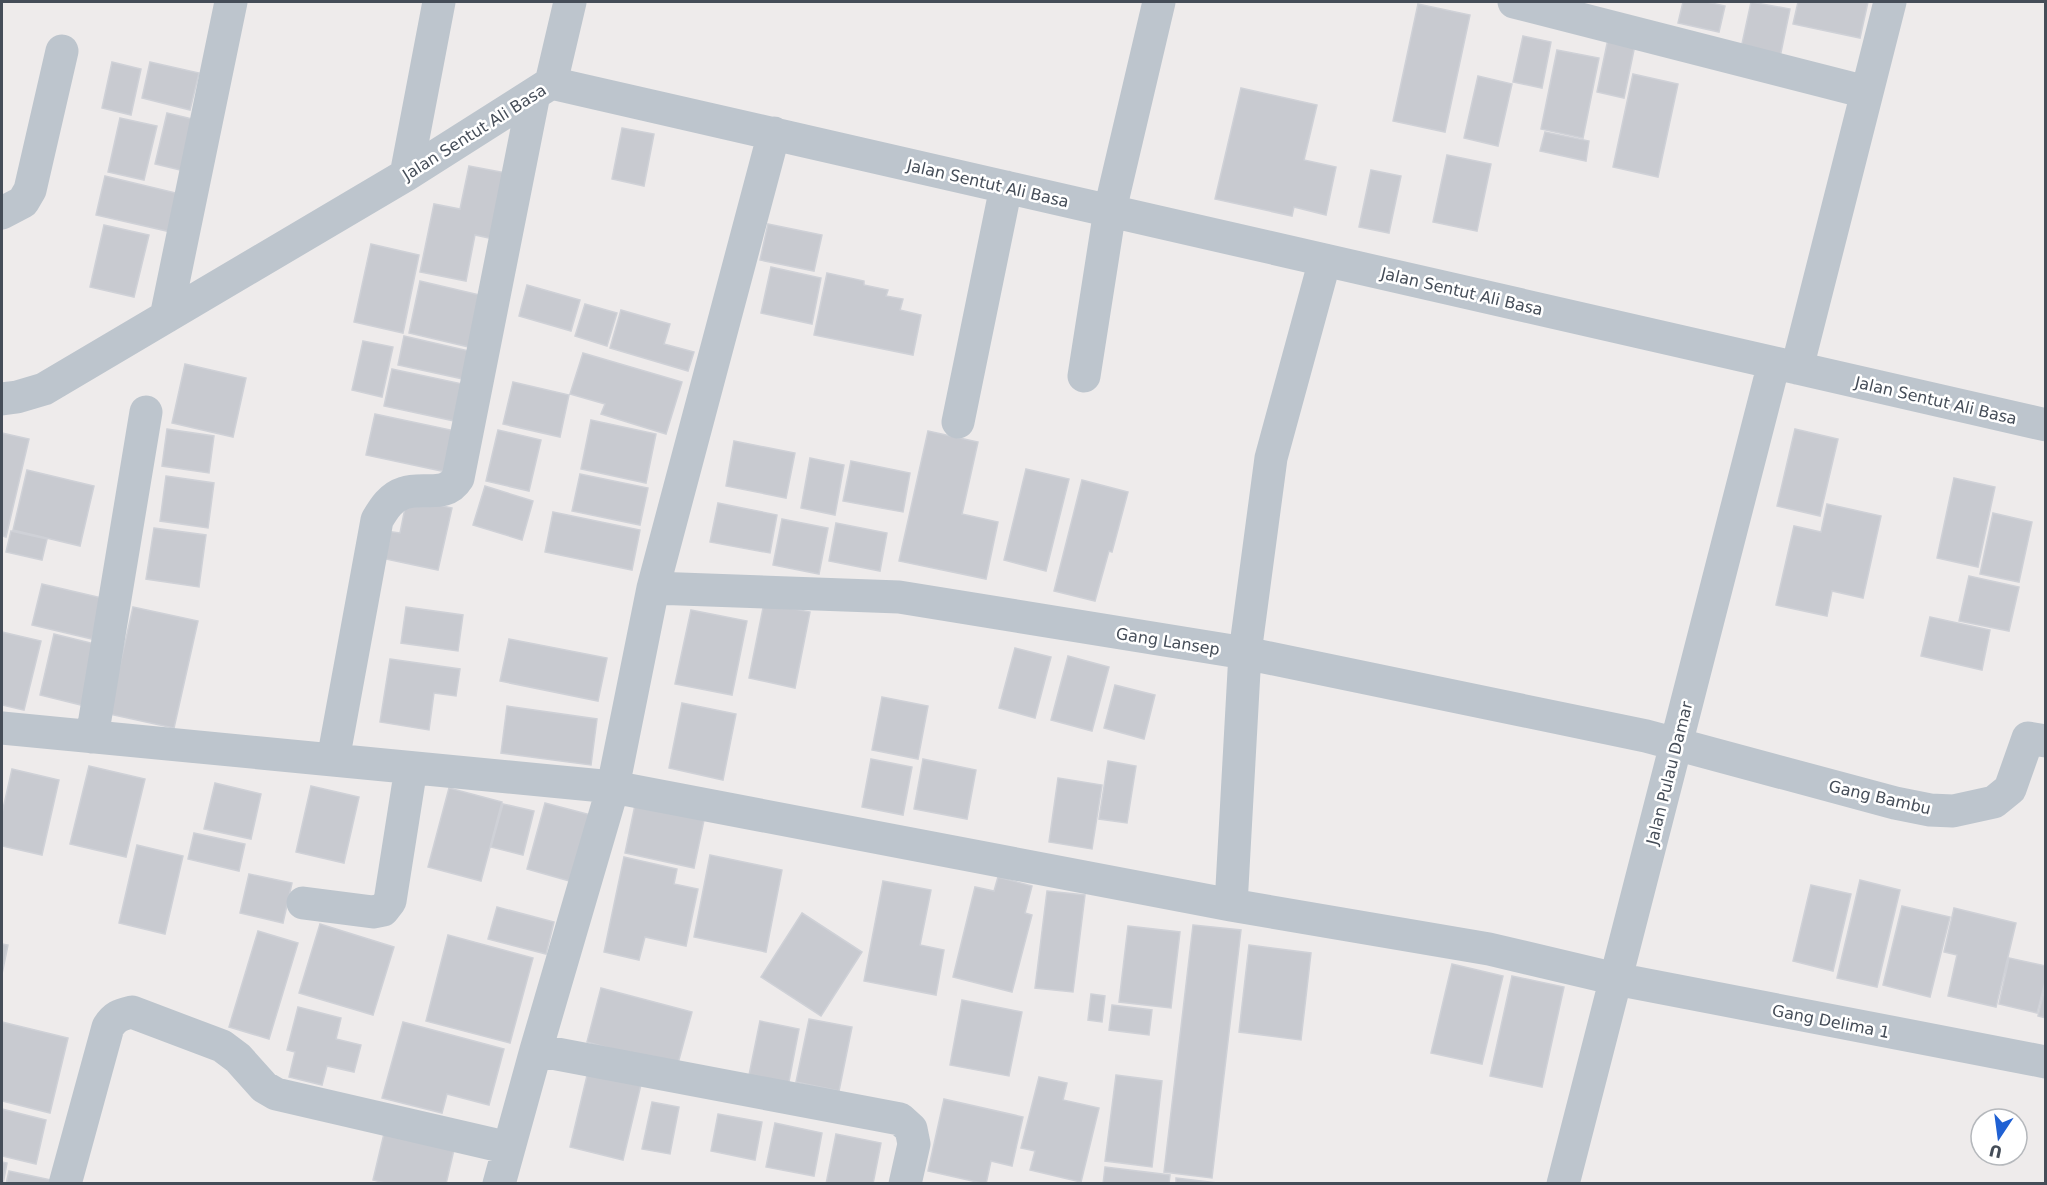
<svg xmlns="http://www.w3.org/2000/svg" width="2047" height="1185" font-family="'DejaVu Sans',sans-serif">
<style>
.building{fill:#c8cad0;stroke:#cfd1d7;stroke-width:1.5}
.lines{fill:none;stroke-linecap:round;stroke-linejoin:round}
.minor{stroke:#bdc5cd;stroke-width:33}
.labels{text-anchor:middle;stroke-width:5;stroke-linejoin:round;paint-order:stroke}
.street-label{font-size:16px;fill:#454d58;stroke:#fff}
</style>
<rect width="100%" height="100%" fill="#eeebeb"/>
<path class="building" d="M 1683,2 L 1707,2 L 1725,6 L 1719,32 L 1678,23 Z
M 1751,2 L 1790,9 L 1779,62 L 1740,53 Z
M 1798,2 L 1868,2 L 1860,38 L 1793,24 Z
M 1418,4 L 1470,15 L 1445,132 L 1393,121 Z
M 1523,36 L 1551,42 L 1542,88 L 1513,82 Z
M 1608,39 L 1635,45 L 1624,98 L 1597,92 Z
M 1557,50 L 1599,58 L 1583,138 L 1541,129 Z
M 112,62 L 141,69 L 131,115 L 102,108 Z
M 150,62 L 199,73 L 190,110 L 142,98 Z
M 1633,74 L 1678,84 L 1658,177 L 1613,167 Z
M 1478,76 L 1512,84 L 1498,146 L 1464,138 Z
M 1241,88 L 1317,105 L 1304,160 L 1336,167 L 1326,215 L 1294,207 L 1292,216 L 1215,199 Z
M 167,113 L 205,122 L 193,173 L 155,164 Z
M 120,118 L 157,126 L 144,180 L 108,172 Z
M 622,128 L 654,134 L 644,186 L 612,179 Z
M 1545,132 L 1589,141 L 1586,161 L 1540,151 Z
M 1447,155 L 1491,164 L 1477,231 L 1433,222 Z
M 469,166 L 516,175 L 503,241 L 475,235 L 466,281 L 420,272 L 434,204 L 460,209 Z
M 1371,170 L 1401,176 L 1389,233 L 1359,227 Z
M 105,176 L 180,194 L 171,232 L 96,215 Z
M 768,224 L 822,235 L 814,271 L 760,260 Z
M 104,225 L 149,235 L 134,297 L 90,287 Z
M 371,244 L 419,255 L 403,333 L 354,322 Z
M 771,267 L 821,278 L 812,324 L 761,313 Z
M 827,273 L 864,281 L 864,285 L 888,290 L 886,296 L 903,299 L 900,310 L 921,315 L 913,355 L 814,335 Z
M 420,281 L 484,296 L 473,348 L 409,333 Z
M 527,285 L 580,300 L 571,331 L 519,316 Z
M 585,304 L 617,313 L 607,346 L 575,336 Z
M 621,310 L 670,324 L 664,344 L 694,352 L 688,371 L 610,348 Z
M 404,336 L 469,351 L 463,379 L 398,365 Z
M 363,341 L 393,347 L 382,397 L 352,390 Z
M 583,353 L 682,382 L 666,434 L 601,414 L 605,404 L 570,394 Z
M 185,364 L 246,378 L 233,437 L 172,423 Z
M 392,369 L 467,385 L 459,422 L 384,406 Z
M 513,382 L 569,395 L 560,437 L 503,424 Z
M 375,414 L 460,432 L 451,473 L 366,455 Z
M 591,420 L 656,434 L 646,483 L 581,469 Z
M 167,429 L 214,436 L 209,473 L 162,466 Z
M 1795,429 L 1838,439 L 1820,516 L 1777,506 Z
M 498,430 L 541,440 L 529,491 L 486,481 Z
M 928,431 L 978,442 L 962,514 L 998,522 L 986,579 L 899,561 Z
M 2,433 L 29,439 L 6,537 L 2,536 Z
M 734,441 L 795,453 L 786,498 L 726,486 Z
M 810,458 L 844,465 L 835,515 L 801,508 Z
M 851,461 L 910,473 L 903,512 L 843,501 Z
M 1026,469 L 1069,479 L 1046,571 L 1004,560 Z
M 27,470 L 94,486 L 80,546 L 13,530 Z
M 580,474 L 648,488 L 640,525 L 572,511 Z
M 166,476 L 214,483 L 208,528 L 160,521 Z
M 1954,478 L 1995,487 L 1978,567 L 1937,558 Z
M 1082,480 L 1128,492 L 1112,552 L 1109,551 L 1095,601 L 1054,591 Z
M 485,486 L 533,501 L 522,540 L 473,525 Z
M 407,498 L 452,508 L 438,570 L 381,558 L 386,531 L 400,533 Z
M 718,503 L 777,515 L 770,553 L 710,542 Z
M 1827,504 L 1881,516 L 1863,598 L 1832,591 L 1827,616 L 1776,605 L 1794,526 L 1821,532 Z
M 553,512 L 640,530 L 632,570 L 545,552 Z
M 1993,513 L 2032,522 L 2019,582 L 1980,574 Z
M 782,519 L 828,528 L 819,574 L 773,565 Z
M 836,523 L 887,533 L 880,571 L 829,561 Z
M 154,528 L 206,535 L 199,587 L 146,579 Z
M 11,531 L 47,539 L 42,560 L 6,552 Z
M 1969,576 L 2019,587 L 2009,631 L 1959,621 Z
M 42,584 L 102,598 L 92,639 L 32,625 Z
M 764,603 L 810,612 L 795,688 L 749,678 Z
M 133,607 L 198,621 L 174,728 L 109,714 Z
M 406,607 L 463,615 L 458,651 L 401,643 Z
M 691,610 L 747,621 L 732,695 L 675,684 Z
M 1930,617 L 1990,630 L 1982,670 L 1921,656 Z
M 2,632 L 41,641 L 24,710 L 2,705 Z
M 54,634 L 99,645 L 85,706 L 40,695 Z
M 509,639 L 607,658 L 598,701 L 500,681 Z
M 1015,648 L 1051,657 L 1035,718 L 999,708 Z
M 1068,656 L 1109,667 L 1092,731 L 1051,720 Z
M 390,659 L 460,669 L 456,696 L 434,693 L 429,730 L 380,722 Z
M 1115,685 L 1155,695 L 1144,739 L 1104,728 Z
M 882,697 L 928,706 L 918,759 L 872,750 Z
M 682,703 L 736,714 L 723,780 L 669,768 Z
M 507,706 L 597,719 L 591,765 L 501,753 Z
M 871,759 L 912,767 L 903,815 L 862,807 Z
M 923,759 L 976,770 L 967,819 L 914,809 Z
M 1108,761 L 1136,766 L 1127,823 L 1099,819 Z
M 89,766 L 145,779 L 126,857 L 70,844 Z
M 12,769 L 59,780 L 42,855 L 2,846 L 2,813 Z
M 1058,778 L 1102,785 L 1092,849 L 1049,842 Z
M 215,783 L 261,794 L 251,839 L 204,829 Z
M 311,786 L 359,797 L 344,863 L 296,852 Z
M 449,788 L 502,802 L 481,881 L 428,867 Z
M 545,803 L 591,815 L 573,882 L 527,869 Z
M 503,804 L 534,811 L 523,855 L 491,847 Z
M 635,805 L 704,820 L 694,868 L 625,853 Z
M 194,833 L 245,844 L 239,871 L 188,859 Z
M 137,845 L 183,856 L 165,934 L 119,923 Z
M 710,855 L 782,870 L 766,952 L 694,937 Z
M 624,857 L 677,869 L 674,884 L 698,889 L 686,946 L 645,937 L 639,960 L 604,952 Z
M 249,874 L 292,883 L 283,923 L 240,913 Z
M 998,877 L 1032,886 L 1025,913 L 1032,915 L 1012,992 L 953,977 L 975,887 L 994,891 Z
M 1860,880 L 1900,890 L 1877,987 L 1837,978 Z
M 883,881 L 931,890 L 920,945 L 944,950 L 936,995 L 864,981 Z
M 1811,885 L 1851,894 L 1833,971 L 1793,961 Z
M 1047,891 L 1085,895 L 1073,992 L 1035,988 Z
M 1902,906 L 1950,917 L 1930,997 L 1883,985 Z
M 497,907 L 554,922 L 546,954 L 488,939 Z
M 1954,908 L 2016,923 L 1996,1007 L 1948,996 L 1957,955 L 1944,952 Z
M 802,913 L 862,952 L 821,1016 L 761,977 Z
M 320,924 L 394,947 L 373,1015 L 299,993 Z
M 1193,925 L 1241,930 L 1212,1178 L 1164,1172 Z
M 1128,926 L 1180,932 L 1171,1008 L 1119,1002 Z
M 258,931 L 298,943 L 269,1039 L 229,1027 Z
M 448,935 L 533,958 L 510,1043 L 426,1021 Z
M 2,944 L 8,945 L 2,974 Z
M 1249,945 L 1311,953 L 1301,1040 L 1239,1032 Z
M 2009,958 L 2046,966 L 2046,978 L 2037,1013 L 1999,1004 Z
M 1452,964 L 1503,976 L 1482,1064 L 1431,1053 Z
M 1512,976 L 1564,987 L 1542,1087 L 1490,1076 Z
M 2046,984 L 2046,1018 L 2038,1016 Z
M 601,988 L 692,1012 L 677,1067 L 587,1042 Z
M 1091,994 L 1105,996 L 1102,1022 L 1088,1020 Z
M 962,1000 L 1022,1012 L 1009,1076 L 950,1065 Z
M 1112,1005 L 1152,1010 L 1149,1035 L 1109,1030 Z
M 298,1007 L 341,1018 L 336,1039 L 361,1045 L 354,1072 L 327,1066 L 322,1085 L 289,1077 L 295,1052 L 287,1050 Z
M 809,1019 L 852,1027 L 839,1091 L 796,1082 Z
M 760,1021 L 799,1029 L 787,1092 L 747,1085 Z
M 2,1022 L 68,1038 L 50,1113 L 2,1101 Z
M 403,1022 L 504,1049 L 489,1105 L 447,1094 L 442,1113 L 382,1098 Z
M 590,1063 L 643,1076 L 623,1160 L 570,1147 Z
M 1116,1075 L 1162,1081 L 1152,1167 L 1105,1161 Z
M 1039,1077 L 1067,1083 L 1063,1100 L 1099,1108 L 1081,1182 L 1030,1170 L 1035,1151 L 1021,1148 Z
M 944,1099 L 1023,1117 L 1012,1166 L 991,1161 L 986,1184 L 928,1171 Z
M 652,1102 L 679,1107 L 670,1154 L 642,1149 Z
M 2,1109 L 46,1120 L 36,1164 L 2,1156 Z
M 718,1114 L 762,1122 L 755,1160 L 711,1151 Z
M 387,1121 L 457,1137 L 446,1184 L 389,1184 L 373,1180 Z
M 775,1123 L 822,1133 L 814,1176 L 766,1167 Z
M 836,1134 L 881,1143 L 873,1184 L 826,1184 Z
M 2,1162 L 7,1163 L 3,1184 L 2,1184 Z
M 1105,1167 L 1170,1175 L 1169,1184 L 1103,1184 Z
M 9,1171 L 56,1181 L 56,1184 L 6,1184 Z
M 1176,1178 L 1217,1183 L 1217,1184 L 1176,1184 Z"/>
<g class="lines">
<path class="minor" d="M 1514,2 L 1866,92
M 551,83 L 570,2
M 406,175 L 439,2
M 2,213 L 23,202 L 30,190 L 62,51
M 166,317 L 231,2
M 1797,368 L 1890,2
M 1084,376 L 1110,210 L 1159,2
M 2,399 L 17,397 L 44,389 L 406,175 L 551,83 L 2046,425
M 958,422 L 1006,187
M 653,588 L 899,597 L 1245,653 L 1646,736 L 1895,803 L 1930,810 L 1953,811 L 1994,802 L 2010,789 L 2028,738 L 2046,741
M 2,728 L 613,787 L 1231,905 L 1489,949 L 1616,979 L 2046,1062
M 92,737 L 146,412
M 333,760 L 377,520 C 384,508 391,497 404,493 C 424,486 445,499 458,478 L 534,94
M 303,903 L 373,912 L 383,910 L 390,901 L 411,768
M 1231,905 L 1245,653 L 1271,458 L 1325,260
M 536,1050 L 900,1119 L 911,1129 L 914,1144 L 905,1184
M 65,1184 L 108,1027 C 115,1016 120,1015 132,1012 L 222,1046 L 238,1058 L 264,1087 L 276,1094 L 509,1148
M 499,1184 L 536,1050 L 613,787 L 653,588 L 774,133
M 1563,1184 L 1774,363"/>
</g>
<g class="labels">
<g class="street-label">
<text transform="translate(474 132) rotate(-32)" y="6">Jalan Sentut Ali Basa</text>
<text transform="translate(988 183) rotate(13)" y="6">Jalan Sentut Ali Basa</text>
<text transform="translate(1462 291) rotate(13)" y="6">Jalan Sentut Ali Basa</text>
<text transform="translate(1936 400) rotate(13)" y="6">Jalan Sentut Ali Basa</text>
<text transform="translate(1168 641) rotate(9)" y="6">Gang Lansep</text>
<text transform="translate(1669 773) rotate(-76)" y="6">Jalan Pulau Damar</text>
<text transform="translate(1880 797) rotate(13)" y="6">Gang Bambu</text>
<text transform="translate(1831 1021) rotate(11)" y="6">Gang Delima 1</text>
</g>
</g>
<rect width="2047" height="1185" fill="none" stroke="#454d58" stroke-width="6"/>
<g transform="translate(1999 1137) rotate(193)"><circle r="28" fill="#ffffff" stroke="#b5b8bc" stroke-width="1.5"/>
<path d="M0-4.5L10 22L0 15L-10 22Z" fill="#2061d3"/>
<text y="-9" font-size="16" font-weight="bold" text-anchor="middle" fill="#454d58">U</text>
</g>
</svg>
